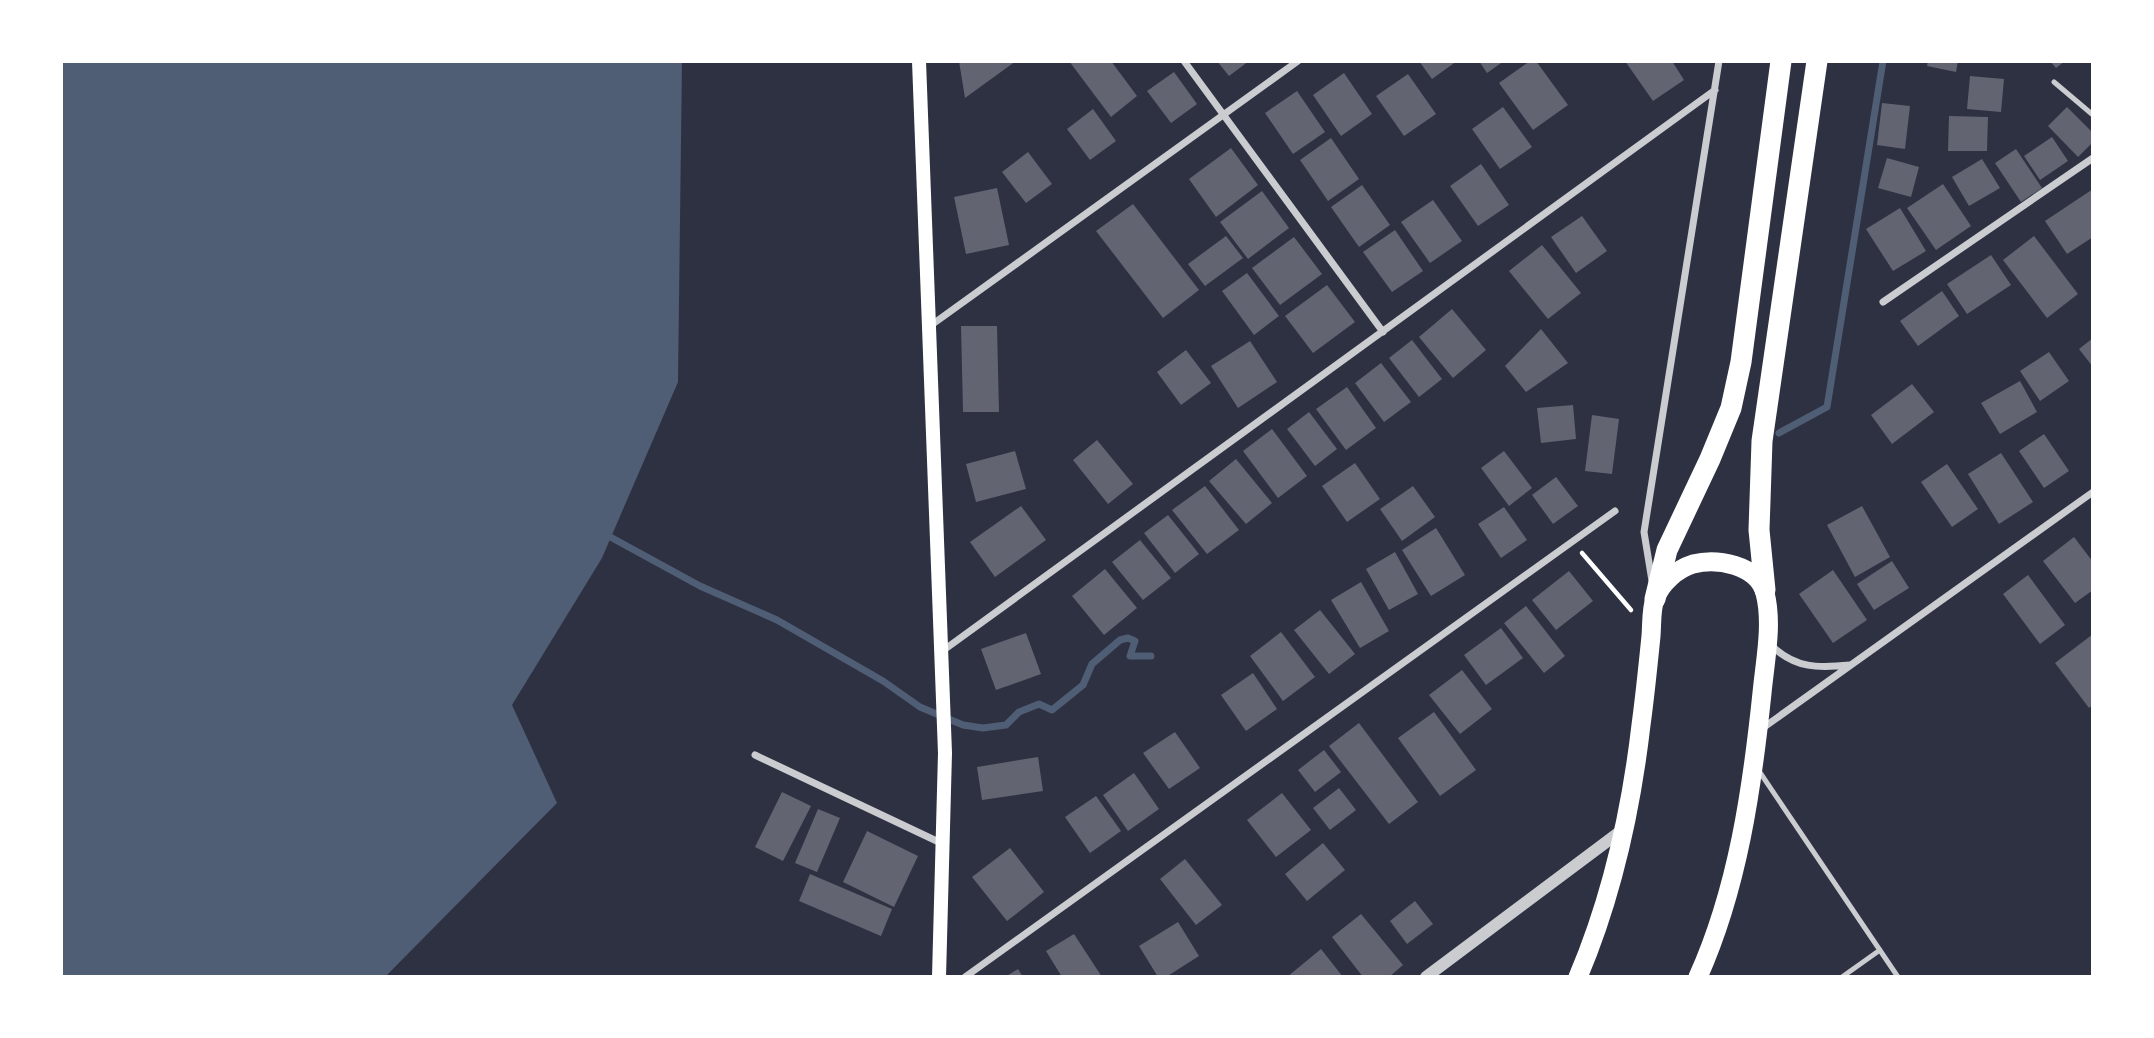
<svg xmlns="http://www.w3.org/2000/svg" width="2154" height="1038" font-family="'Golos Text',sans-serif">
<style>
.water{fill:#4f5d75}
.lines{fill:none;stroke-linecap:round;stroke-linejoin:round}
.stream{stroke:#4f5d75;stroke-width:7}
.building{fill:#626471}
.path{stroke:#fff;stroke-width:4.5}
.service{stroke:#caccd0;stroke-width:5}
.minor{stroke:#caccd0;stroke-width:7}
.tertiary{stroke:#caccd0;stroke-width:12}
.secondary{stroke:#fff;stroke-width:14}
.trunk{stroke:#fff;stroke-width:19}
.motorway{stroke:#fff;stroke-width:21}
</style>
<rect width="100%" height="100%" fill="#2d3142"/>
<path class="water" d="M 61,61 L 682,61 L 678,382 L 602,558 L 512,705 L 557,803 L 385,977 L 61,977 Z"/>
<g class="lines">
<path class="stream" d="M 1779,433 L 1827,407 L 1883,61
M 603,533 L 700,586 L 777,620 L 883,681 L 920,707 L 963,725 L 983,728 L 1006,725 L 1019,712 L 1039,704 L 1052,710 L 1083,685 L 1092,664 L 1120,640 L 1128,638 L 1135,641 L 1130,656 L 1151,656"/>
</g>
<path class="building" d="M 959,61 L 1016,61 L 965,98 Z
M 1069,61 L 1111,61 L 1137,96 L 1111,117 Z
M 1217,61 L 1249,61 L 1229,76 Z
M 1419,61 L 1457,61 L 1432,79 Z
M 1479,61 L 1504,61 L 1487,73 Z
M 1530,61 L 1536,61 L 1568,105 L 1533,130 L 1499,83 Z
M 1625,61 L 1672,61 L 1684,80 L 1653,101 Z
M 1928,61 L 1958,61 L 1956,72 L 1927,66 Z
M 2050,61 L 2065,61 L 2056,68 Z
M 1174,72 L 1197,104 L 1171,123 L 1147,91 Z
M 1344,73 L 1372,114 L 1341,136 L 1313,95 Z
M 1408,74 L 1436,114 L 1404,136 L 1376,96 Z
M 1970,76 L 2004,79 L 2001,112 L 1967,109 Z
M 1297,91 L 1325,132 L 1293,154 L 1265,113 Z
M 1882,103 L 1910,106 L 1905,149 L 1877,145 Z
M 1503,107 L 1532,147 L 1500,169 L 1472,129 Z
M 2067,107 L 2093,133 L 2093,142 L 2078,157 L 2048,126 Z
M 1093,109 L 1116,141 L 1090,160 L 1067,129 Z
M 1949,116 L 1988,117 L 1987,151 L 1948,151 Z
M 2052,137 L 2068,161 L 2040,180 L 2024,156 Z
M 1331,138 L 1359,179 L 1328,201 L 1300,160 Z
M 1231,148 L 1258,185 L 1216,217 L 1189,179 Z
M 2016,149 L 2042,188 L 2021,202 L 1995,163 Z
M 1028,152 L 1052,184 L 1026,203 L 1002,172 Z
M 1887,158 L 1919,167 L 1911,197 L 1878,188 Z
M 1982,159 L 2000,188 L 1969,206 L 1952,177 Z
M 1481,164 L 1509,205 L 1478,226 L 1450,186 Z
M 1943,184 L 1971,226 L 1936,250 L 1907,208 Z
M 1362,185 L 1390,225 L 1359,247 L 1331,207 Z
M 997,188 L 1009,245 L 966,254 L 954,197 Z
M 2093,189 L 2093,237 L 2067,254 L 2045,221 Z
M 1262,191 L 1289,228 L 1248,259 L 1220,222 Z
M 1433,200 L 1462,241 L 1430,263 L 1401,222 Z
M 1133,204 L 1199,290 L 1163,318 L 1096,231 Z
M 1900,208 L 1926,251 L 1893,271 L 1866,229 Z
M 1582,216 L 1607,251 L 1576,273 L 1551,237 Z
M 1395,230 L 1423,271 L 1392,292 L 1363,252 Z
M 1226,236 L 1243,258 L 1205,286 L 1188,264 Z
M 2034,236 L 2078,294 L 2047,318 L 2003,260 Z
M 1294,237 L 1322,274 L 1280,305 L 1252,268 Z
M 1542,245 L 1581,293 L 1548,319 L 1509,271 Z
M 1991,255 L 2011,285 L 1967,314 L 1947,284 Z
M 1247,273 L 1279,316 L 1254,335 L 1222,291 Z
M 1327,285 L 1355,322 L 1313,353 L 1285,316 Z
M 1942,291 L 1959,316 L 1918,346 L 1900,321 Z
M 1452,309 L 1486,350 L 1453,378 L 1419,337 Z
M 961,326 L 997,326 L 999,412 L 963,412 Z
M 1541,329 L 1568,363 L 1526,392 L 1505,366 Z
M 2093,338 L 2093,367 L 2079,349 Z
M 1412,340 L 1442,379 L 1419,397 L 1389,358 Z
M 1250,341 L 1277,382 L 1238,408 L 1211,366 Z
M 1186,350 L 1211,383 L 1181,405 L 1157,372 Z
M 2049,352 L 2069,381 L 2040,401 L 2020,371 Z
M 1381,363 L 1411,402 L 1384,422 L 1355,383 Z
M 2020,381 L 2037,412 L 2000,434 L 1981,403 Z
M 1912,384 L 1934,412 L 1892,444 L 1871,415 Z
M 1347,387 L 1376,428 L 1346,450 L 1316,409 Z
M 1573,405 L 1576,439 L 1541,443 L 1537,408 Z
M 1309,412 L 1337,449 L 1315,466 L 1287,429 Z
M 1592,415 L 1619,419 L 1612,474 L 1585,471 Z
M 1272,429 L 1307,476 L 1278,498 L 1243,451 Z
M 2044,434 L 2069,471 L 2044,488 L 2019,451 Z
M 1097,440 L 1133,484 L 1108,504 L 1073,460 Z
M 1015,451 L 1026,489 L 976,502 L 966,464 Z
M 1504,451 L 1532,488 L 1509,506 L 1481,468 Z
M 2001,453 L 2033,502 L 1999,524 L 1968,474 Z
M 1236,459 L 1272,503 L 1246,524 L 1209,481 Z
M 1355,463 L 1380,499 L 1347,522 L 1322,486 Z
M 1947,464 L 1978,509 L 1952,527 L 1921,482 Z
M 1556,477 L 1578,506 L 1553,524 L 1532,495 Z
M 1205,486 L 1239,530 L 1207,554 L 1172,510 Z
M 1413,486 L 1435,517 L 1402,541 L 1380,509 Z
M 1021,506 L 1046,540 L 995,577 L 970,542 Z
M 1862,506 L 1890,557 L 1855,577 L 1827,525 Z
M 1504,507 L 1527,540 L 1501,558 L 1478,524 Z
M 1168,515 L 1199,554 L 1175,573 L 1144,533 Z
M 1436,528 L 1465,575 L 1431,596 L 1402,550 Z
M 2074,537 L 2093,562 L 2093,590 L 2075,603 L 2043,561 Z
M 1140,540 L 1171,578 L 1143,600 L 1112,562 Z
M 1395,552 L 1418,594 L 1389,610 L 1366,569 Z
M 1892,561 L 1909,588 L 1874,610 L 1857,584 Z
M 1105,569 L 1137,608 L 1104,635 L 1072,596 Z
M 1833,570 L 1867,620 L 1833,643 L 1799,594 Z
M 1569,571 L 1593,601 L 1556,630 L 1532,600 Z
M 2028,575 L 2065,625 L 2040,644 L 2003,594 Z
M 1361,582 L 1389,631 L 1360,648 L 1331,600 Z
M 1526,606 L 1565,656 L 1544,673 L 1504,623 Z
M 1320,610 L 1355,654 L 1329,674 L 1294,630 Z
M 1501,628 L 1523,658 L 1486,685 L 1464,655 Z
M 1281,632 L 1315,677 L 1283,701 L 1250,656 Z
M 1026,633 L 1041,674 L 996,690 L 981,649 Z
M 2093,634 L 2093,705 L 2089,708 L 2055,663 Z
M 1462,670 L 1492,709 L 1460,734 L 1429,695 Z
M 1253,673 L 1277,709 L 1246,731 L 1221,695 Z
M 1434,712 L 1476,770 L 1440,796 L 1398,738 Z
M 1359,723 L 1418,802 L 1389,824 L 1329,746 Z
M 1175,732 L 1200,768 L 1169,789 L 1143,753 Z
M 1324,750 L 1341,772 L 1315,792 L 1298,770 Z
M 1038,757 L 1043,791 L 982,800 L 977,767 Z
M 1134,773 L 1159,809 L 1128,831 L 1103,795 Z
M 1339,788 L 1356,810 L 1330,830 L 1313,808 Z
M 782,792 L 811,806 L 783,861 L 755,847 Z
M 1282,793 L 1311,830 L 1276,857 L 1247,820 Z
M 1096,796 L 1121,831 L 1090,853 L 1065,817 Z
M 818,809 L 840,818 L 817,872 L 795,863 Z
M 867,831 L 918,856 L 894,907 L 843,882 Z
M 1323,843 L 1345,870 L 1307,901 L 1285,874 Z
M 1010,848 L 1044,892 L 1007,921 L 972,877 Z
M 1185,859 L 1222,905 L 1196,925 L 1160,879 Z
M 810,874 L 892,909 L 881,936 L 799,901 Z
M 1415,901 L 1433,924 L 1407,944 L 1390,921 Z
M 1361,914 L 1403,965 L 1389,977 L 1363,977 L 1332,937 Z
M 1178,922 L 1199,956 L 1166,977 L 1158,977 L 1139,946 Z
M 1074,934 L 1102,977 L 1062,977 L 1046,951 Z
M 1321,949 L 1343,977 L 1287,977 Z
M 1018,969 L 1023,977 L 1005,977 Z"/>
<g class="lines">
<path class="path" d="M 1582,553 L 1631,610"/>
<path class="service" d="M 2054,82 L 2093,115
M 1759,771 L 1898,977
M 1842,977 L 1880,950"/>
<path class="minor" d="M 1184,61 L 1383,332
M 1883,302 L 2093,158
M 930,326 L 1298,61
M 1652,581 L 1644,532 L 1719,61
M 1771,645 C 1795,669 1819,668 1850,665
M 941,652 L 1715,90
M 1760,730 L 2093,492
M 755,755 L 943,844
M 965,977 L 1615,511"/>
<path class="tertiary" d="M 1426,977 L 1625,828"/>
<path class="secondary" d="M 919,61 L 945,753 L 939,977"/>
<path class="trunk" d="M 1578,977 C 1612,897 1631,811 1641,725 C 1645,696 1648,666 1651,636 C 1652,624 1651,609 1655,599 C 1661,583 1677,569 1693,564 C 1716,558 1757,564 1765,593 C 1773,624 1765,661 1762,693 C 1752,789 1738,888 1698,977"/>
<path class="motorway" d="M 1765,590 L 1759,530 L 1762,441 L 1817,61
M 1655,599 L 1667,550 L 1710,459 L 1731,408 L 1741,362 L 1781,61"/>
</g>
<rect width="2154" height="1038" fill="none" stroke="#ffffff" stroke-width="126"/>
</svg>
